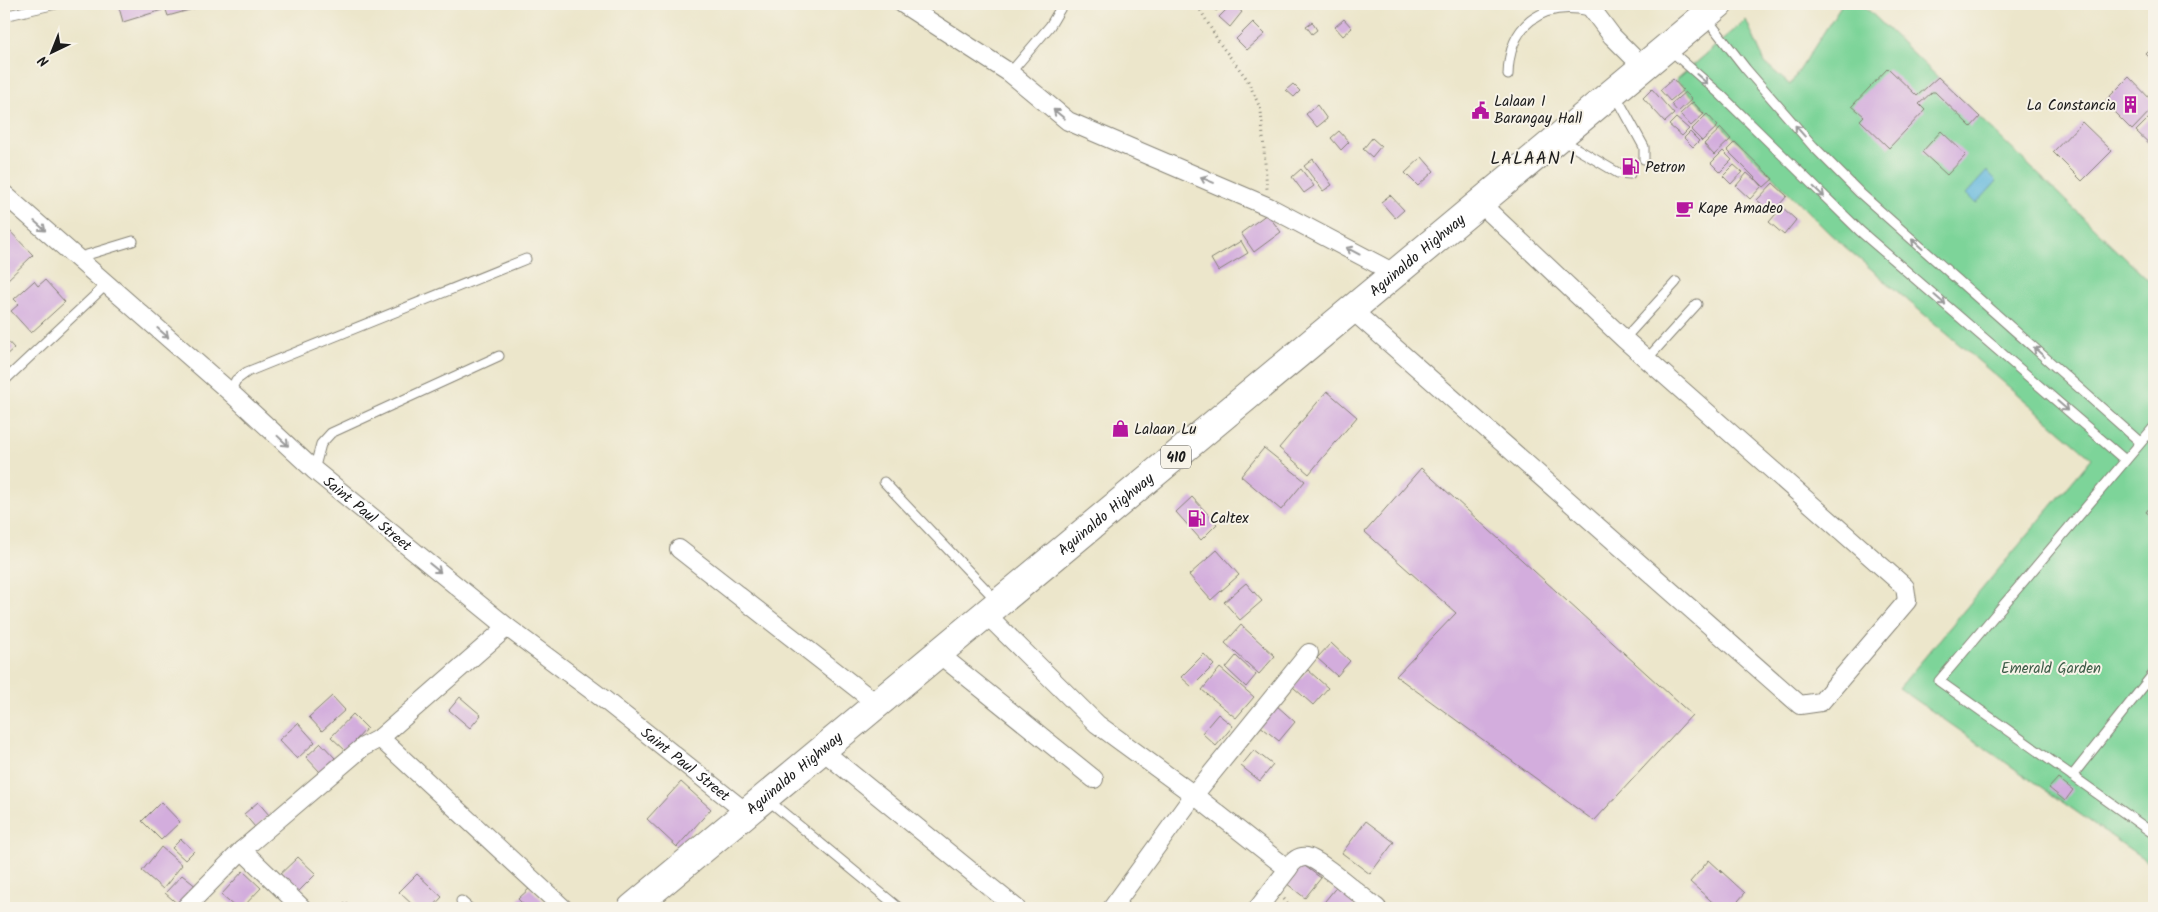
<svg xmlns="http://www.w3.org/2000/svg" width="2158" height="912" font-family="Kalam,sans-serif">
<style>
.green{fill:#7dd499;stroke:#4c785a}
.water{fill:#60b7dd;stroke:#3e6a7c}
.building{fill:#d3addd}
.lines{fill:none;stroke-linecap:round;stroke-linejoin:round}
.service-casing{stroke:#848174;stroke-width:11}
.minor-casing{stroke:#848174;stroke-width:20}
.primary-casing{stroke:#848174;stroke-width:30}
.path{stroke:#848174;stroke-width:3;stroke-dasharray:1 4;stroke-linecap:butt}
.service{stroke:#fff;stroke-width:9}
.minor{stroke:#fff;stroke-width:18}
.primary{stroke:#fff;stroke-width:28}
.oneway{stroke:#999}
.labels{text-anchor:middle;stroke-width:4;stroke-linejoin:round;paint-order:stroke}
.shield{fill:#f7f3e8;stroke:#5e5c59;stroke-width:1}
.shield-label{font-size:14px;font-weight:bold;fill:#1c1c1c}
.poi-label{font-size:15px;fill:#1c1c1c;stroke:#f7f3e8;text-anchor:start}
.street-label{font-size:15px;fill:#1c1c1c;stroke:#f7f3e8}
.park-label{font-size:15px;fill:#3e5c48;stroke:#f7f3e8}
.quarter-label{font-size:18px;letter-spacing:1px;fill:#1c1c1c;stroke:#f7f3e8}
</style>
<rect width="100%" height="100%" fill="#f7f3e8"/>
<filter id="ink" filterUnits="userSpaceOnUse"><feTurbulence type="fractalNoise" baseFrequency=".02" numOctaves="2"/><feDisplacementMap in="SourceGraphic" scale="10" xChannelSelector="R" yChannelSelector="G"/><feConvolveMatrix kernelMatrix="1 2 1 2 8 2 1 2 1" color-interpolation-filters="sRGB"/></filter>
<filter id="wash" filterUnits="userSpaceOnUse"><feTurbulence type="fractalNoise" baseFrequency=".0096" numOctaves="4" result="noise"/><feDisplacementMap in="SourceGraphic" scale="20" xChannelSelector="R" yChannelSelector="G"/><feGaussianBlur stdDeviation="1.12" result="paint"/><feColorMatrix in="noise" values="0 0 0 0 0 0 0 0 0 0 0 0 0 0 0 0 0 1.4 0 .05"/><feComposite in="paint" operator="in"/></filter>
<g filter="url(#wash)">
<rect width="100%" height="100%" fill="#ece6cb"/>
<path class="green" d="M 1842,4 L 1862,4 L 2154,286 L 2154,866 L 1899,688 L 2092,458 L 1829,233 L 1676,80 L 1746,20 L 1765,63 L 1790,85 Z"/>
<path class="water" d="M 1987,171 L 1997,181 L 1976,204 L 1966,194 Z"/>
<g id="blocks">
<path class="building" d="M 118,4 L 160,4 L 162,10 L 123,22 Z
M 164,4 L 207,4 L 207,5 L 168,16 Z
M 1210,4 L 1225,4 L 1216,11 Z
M 1232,4 L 1242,12 L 1230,27 L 1219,17 Z
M 1344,19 L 1352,28 L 1343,36 L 1335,27 Z
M 1253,22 L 1265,34 L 1247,50 L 1236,39 Z
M 1312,22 L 1317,30 L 1312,34 L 1306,26 Z
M 2154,46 L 2154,62 L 2146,54 Z
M 1888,68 L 1917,96 L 1938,77 L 1980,117 L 1971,127 L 1935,92 L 1932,92 L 1919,104 L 1925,110 L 1889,148 L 1860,120 L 1864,116 L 1852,106 Z
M 2129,77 L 2154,103 L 2154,107 L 2132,130 L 2104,102 Z
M 1673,79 L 1683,90 L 1670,101 L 1660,90 Z
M 1293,84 L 1300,91 L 1294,97 L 1286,90 Z
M 1652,89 L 1674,114 L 1665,122 L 1643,98 Z
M 1685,92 L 1692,99 L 1678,112 L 1671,104 Z
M 1693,102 L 1704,114 L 1691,126 L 1680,114 Z
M 1317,105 L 1327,119 L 1317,127 L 1306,114 Z
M 2154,113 L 2154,148 L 2136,131 Z
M 1707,114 L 1718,126 L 1702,141 L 1691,130 Z
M 1676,118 L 1689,129 L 1682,136 L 1669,125 Z
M 2082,122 L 2112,151 L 2082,181 L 2053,152 Z
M 1721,128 L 1731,139 L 1714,155 L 1704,144 Z
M 1339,131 L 1349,142 L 1341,150 L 1331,138 Z
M 1941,131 L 1966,155 L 1947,175 L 1922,152 Z
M 1690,132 L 1699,141 L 1693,147 L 1684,138 Z
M 1372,138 L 1381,146 L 1372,157 L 1363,149 Z
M 1735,142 L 1773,179 L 1764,187 L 1727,150 Z
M 1723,151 L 1732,160 L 1720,172 L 1711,163 Z
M 1422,157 L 1434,171 L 1418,186 L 1405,173 Z
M 1313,159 L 1332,185 L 1323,191 L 1304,166 Z
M 1734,165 L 1742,172 L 1731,184 L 1723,176 Z
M 1301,169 L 1314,186 L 1304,193 L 1292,177 Z
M 1747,173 L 1762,186 L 1750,199 L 1736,186 Z
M 1773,183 L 1787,196 L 1772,213 L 1757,200 Z
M 1390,195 L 1404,210 L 1395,218 L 1381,202 Z
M 1782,207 L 1796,220 L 1784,235 L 1769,222 Z
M 1267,214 L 1281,232 L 1254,252 L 1241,233 Z
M 4,225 L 33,255 L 4,283 Z
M 1241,241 L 1248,253 L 1218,271 L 1211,259 Z
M 45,280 L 65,302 L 31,333 L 11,311 L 19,304 L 14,299 L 34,281 L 38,286 Z
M 4,337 L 14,348 L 4,357 Z
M 1327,391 L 1357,417 L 1309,474 L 1279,448 Z
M 1264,448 L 1305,481 L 1281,510 L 1241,476 Z
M 1421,468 L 1692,715 L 1594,821 L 1396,676 L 1456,613 L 1365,532 Z
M 1192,497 L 1217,524 L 1201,540 L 1176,512 Z
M 2154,502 L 2154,518 L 2146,512 Z
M 1217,550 L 1239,575 L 1211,600 L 1189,575 Z
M 1246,583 L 1262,601 L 1240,620 L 1224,602 Z
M 1241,625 L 1275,656 L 1259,674 L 1225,643 Z
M 1331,643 L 1350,661 L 1337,676 L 1317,658 Z
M 1204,654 L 1214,665 L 1192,687 L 1181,677 Z
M 1236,656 L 1256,675 L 1246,687 L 1226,668 Z
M 1220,668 L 1254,697 L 1236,718 L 1202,690 Z
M 1308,670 L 1328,688 L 1313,705 L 1293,687 Z
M 332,696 L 345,710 L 322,731 L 309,717 Z
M 460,697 L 481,715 L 470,728 L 449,710 Z
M 1276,705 L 1295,722 L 1279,741 L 1259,725 Z
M 353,714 L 367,728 L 346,751 L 331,737 Z
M 1218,714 L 1233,726 L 1216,746 L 1202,733 Z
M 298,723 L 315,742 L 297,759 L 279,740 Z
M 321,743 L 335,758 L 320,772 L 306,757 Z
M 1254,750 L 1273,765 L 1260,781 L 1241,766 Z
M 2058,778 L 2073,790 L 2065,801 L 2049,788 Z
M 681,782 L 711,809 L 677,847 L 647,819 Z
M 161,802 L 180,822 L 161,840 L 142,821 Z
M 258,802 L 269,815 L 255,827 L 244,814 Z
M 1366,821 L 1394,842 L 1370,874 L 1342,853 Z
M 181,839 L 194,851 L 185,860 L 172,848 Z
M 161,847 L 182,865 L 163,889 L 142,871 Z
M 298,857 L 316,874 L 293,897 L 275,879 Z
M 1709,860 L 1745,893 L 1732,908 L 1719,908 L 1690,882 Z
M 1302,864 L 1321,878 L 1305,898 L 1286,883 Z
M 243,871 L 261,888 L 242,908 L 236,908 L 221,895 Z
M 417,874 L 442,897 L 432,908 L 416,908 L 399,892 Z
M 182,875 L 197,887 L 180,906 L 165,893 Z
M 1338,885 L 1358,901 L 1352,908 L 1324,908 L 1321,906 Z
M 530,888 L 549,907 L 548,908 L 527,908 L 518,899 Z
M 346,902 L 352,908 L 340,908 Z"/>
</g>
</g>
<g filter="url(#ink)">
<use href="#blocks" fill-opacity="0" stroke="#848174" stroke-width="1"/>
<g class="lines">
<defs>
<path id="service" d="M 4,16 L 56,4
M 1707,19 L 1746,69 L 1813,146 L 1860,193 L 2140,442
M 1670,50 L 1721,95 L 1860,231 L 2125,460
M 1010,73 L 1050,26 L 1063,4
M 1508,75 C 1509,26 1540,0 1590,11
M 1615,94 L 1644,147 L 1644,159
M 1562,140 L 1618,173 L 1630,174
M 77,258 L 133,241
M 1624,339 L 1676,282
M 1647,359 L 1697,304
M 4,381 L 107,284
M 230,392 L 236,380 L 247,372 L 526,259
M 2154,427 L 1939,681 L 2154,834
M 314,470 L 321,444 L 331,433 L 499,356
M 884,482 L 997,601
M 2072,776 L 2154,673
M 768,800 L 899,908
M 461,901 L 469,908"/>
<g id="minor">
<path d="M 903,4 L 1010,73 L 1068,121 L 1269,207 L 1396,274"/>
<path d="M 1588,4 L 1612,36 L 1642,66"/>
<path id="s1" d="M 4,194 L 230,392 L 314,470 L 507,627 L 606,701 L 747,813"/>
<path d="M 1352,310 L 1800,705 L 1821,702 L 1907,601 L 1905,587 L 1624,339 L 1480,203"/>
<path d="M 679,549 L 877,704"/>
<path d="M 986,614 L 1097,724 L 1194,795 L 1288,869 L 1258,908"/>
<path d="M 939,654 L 1094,779"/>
<path d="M 380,738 L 563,908"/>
<path d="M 822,750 L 1016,908"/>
<path d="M 242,850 L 302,908"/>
<path d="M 1288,869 C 1292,862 1298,856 1307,857 C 1321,860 1363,898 1377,908"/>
<path d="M 185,908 L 242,850 L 363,747 L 380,738 L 507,627"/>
<path d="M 1112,908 L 1194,795 L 1309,653"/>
</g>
<g id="primary">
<path id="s2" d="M 632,908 L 1719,4"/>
</g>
</defs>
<use href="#service" class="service-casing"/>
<use href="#minor" class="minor-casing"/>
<use href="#primary" class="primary-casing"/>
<path class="path" d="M 1198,6 L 1220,44 L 1247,79 L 1261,110 L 1267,189
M 1284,899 L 1292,908"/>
<use href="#service" class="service"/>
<use href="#minor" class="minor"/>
<use href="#primary" class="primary"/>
</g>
<defs><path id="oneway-shaft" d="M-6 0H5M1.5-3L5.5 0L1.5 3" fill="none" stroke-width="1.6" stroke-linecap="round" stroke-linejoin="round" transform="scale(1.25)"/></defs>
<g class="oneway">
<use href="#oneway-shaft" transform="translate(1702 79) rotate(41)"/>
<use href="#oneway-shaft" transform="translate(1059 114) rotate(-141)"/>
<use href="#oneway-shaft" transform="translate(1800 131) rotate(-131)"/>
<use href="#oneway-shaft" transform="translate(1207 180) rotate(-157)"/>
<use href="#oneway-shaft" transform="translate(1819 192) rotate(44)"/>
<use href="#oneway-shaft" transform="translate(40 226) rotate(41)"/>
<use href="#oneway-shaft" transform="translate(1917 244) rotate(-138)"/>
<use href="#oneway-shaft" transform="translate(1353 251) rotate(-152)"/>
<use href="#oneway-shaft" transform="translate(1940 300) rotate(41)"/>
<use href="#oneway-shaft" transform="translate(163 333) rotate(41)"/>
<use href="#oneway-shaft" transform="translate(2039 352) rotate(-138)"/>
<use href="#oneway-shaft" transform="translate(2063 406) rotate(41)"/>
<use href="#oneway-shaft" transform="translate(283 441) rotate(43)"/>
<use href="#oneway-shaft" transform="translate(435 568) rotate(39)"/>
</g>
</g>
<defs>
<symbol id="building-bare" viewBox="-9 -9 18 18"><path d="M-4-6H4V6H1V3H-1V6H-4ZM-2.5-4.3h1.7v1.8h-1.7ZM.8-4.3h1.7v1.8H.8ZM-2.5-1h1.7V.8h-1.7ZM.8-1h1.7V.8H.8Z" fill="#b5179e" stroke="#f7f3e8" stroke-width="2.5" paint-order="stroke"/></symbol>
<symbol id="civic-bare" viewBox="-9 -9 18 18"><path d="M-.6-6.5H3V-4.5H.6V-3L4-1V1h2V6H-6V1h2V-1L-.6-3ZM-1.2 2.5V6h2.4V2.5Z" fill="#b5179e" stroke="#f7f3e8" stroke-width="2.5" paint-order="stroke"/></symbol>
<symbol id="fuel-bare" viewBox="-9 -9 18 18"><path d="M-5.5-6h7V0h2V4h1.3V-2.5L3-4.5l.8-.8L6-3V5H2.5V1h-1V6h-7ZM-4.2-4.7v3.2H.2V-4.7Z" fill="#b5179e" stroke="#f7f3e8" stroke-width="2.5" paint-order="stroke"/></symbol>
<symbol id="cafe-bare" viewBox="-9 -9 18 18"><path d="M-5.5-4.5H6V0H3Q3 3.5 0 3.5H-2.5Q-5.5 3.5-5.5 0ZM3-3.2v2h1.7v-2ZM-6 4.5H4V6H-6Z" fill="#b5179e" stroke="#f7f3e8" stroke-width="2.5" paint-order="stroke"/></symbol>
<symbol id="shop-bare" viewBox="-9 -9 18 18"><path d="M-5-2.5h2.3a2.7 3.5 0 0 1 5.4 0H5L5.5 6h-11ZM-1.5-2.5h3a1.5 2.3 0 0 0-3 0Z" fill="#b5179e" stroke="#f7f3e8" stroke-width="2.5" paint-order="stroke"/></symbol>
</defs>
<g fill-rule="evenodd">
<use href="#building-bare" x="2118" y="92" width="25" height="25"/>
<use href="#civic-bare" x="1468" y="98" width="25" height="25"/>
<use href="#fuel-bare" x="1618" y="154" width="25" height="25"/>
<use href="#cafe-bare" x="1672" y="196" width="25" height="25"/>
<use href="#shop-bare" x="1108" y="416" width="25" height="25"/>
<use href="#fuel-bare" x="1184" y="506" width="25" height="25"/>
</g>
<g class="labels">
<rect class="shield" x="1161" y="445.5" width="30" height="23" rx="4"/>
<g class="shield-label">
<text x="1176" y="462">410</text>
</g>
<g class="poi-label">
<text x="1494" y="106">Lalaan I<tspan x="1494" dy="17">Barangay Hall</tspan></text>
<text x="2116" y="110" text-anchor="end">La Constancia</text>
<text x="1645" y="172">Petron</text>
<text x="1698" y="213">Kape Amadeo</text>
<text x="1134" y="434">Lalaan Lu</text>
<text x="1210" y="523">Caltex</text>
</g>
<g class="street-label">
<text dy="5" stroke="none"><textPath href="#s2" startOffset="1021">Aguinaldo Highway</textPath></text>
<text dy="5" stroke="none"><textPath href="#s1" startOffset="484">Saint Paul Street</textPath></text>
<text dy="5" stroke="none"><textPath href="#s2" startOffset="616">Aguinaldo Highway</textPath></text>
<text dy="5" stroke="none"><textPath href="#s1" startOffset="889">Saint Paul Street</textPath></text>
<text dy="5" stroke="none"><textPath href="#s2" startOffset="211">Aguinaldo Highway</textPath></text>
</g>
<g class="park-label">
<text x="2051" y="673">Emerald Garden</text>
</g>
<g class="quarter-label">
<text x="1533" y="164">LALAAN I</text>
</g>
</g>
<rect width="2158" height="912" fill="none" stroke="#f7f3e8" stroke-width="20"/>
<g transform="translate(52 52) rotate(223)" stroke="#f7f3e8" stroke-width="4" paint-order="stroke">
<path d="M0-4L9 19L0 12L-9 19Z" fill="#1c1c1c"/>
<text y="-8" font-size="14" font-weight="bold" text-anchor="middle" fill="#1c1c1c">N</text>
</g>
</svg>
